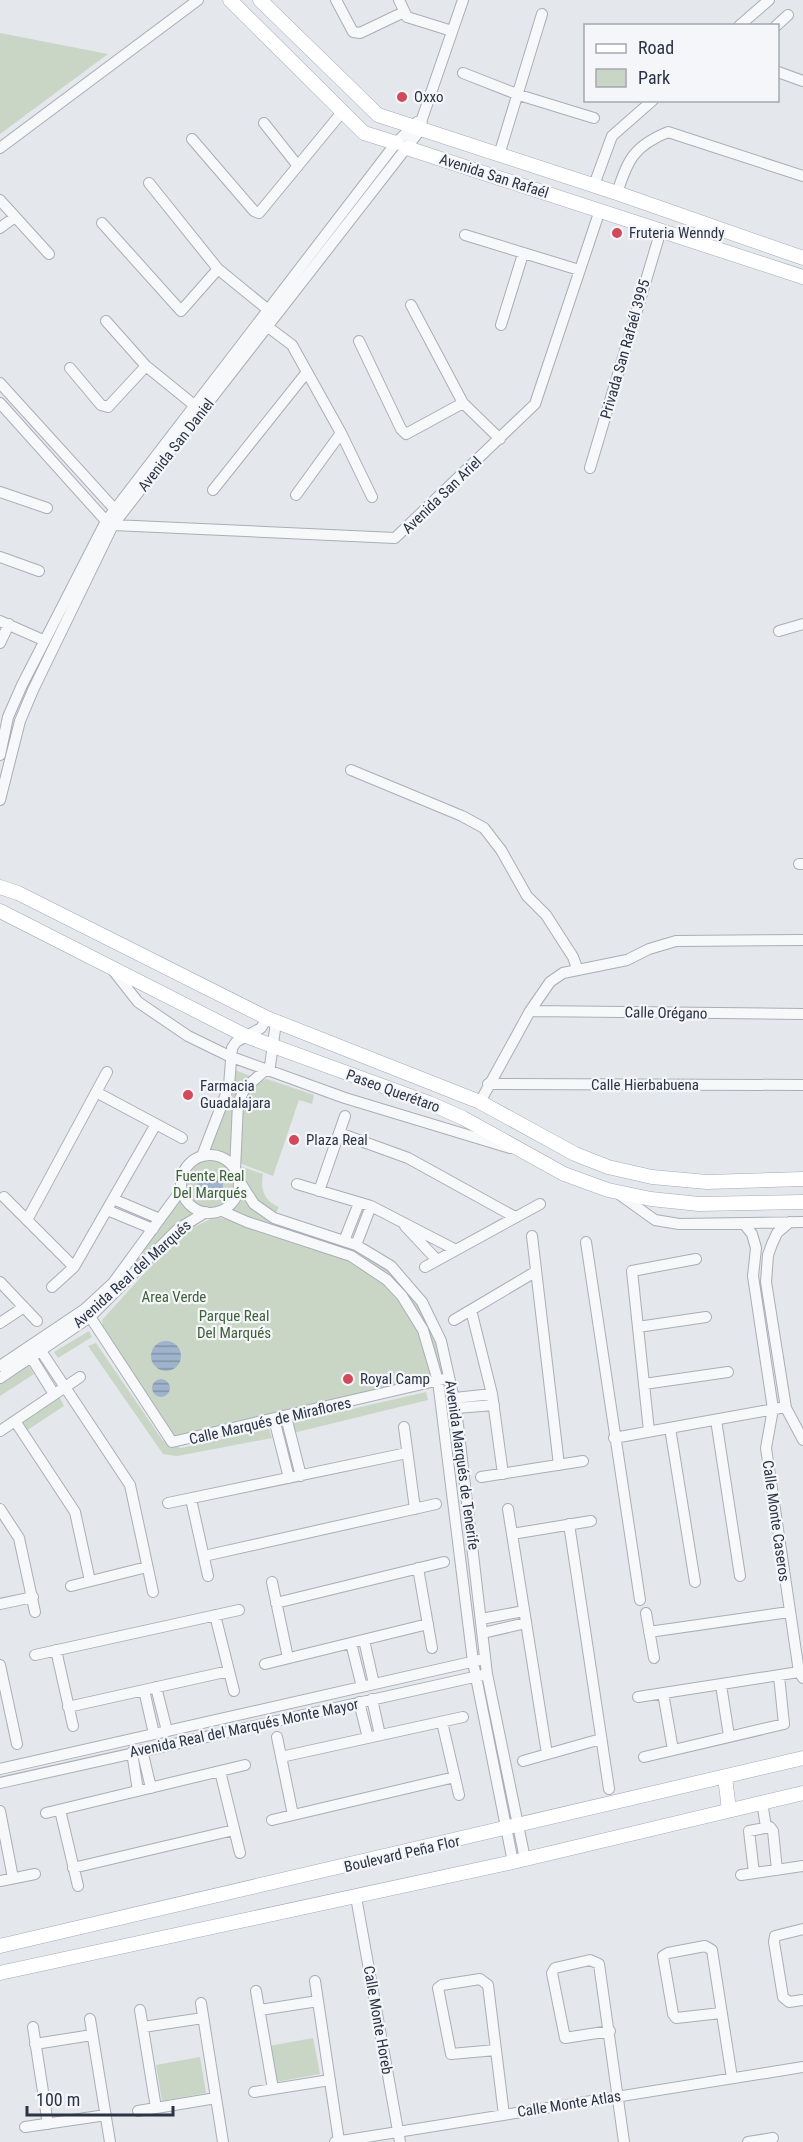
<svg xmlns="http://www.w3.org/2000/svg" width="803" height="2142" font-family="'Roboto Condensed',sans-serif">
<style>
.park{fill:#c9d6c5}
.water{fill:url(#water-rules)}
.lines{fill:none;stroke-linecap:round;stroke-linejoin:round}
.minor-casing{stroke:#a9aeb7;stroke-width:12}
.major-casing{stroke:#a3abb8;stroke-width:15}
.minor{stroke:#f7f8fa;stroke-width:10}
.major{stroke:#fff;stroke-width:14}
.poi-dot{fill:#d1495b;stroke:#f4f6f9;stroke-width:2}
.labels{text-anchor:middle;stroke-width:4.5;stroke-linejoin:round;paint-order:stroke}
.poi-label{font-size:15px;fill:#2b3445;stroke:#f4f6f9;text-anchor:start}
.street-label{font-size:15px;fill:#2b3445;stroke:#f4f6f9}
.park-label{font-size:15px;fill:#3f6138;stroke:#f4f6f9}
</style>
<defs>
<pattern id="water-rules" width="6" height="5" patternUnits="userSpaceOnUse" patternTransform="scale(1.5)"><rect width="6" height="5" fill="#9fb4cc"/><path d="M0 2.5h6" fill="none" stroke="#8293a7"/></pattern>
</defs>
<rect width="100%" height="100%" fill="#e4e7ec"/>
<path class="park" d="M 0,33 L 108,54 L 0,134 Z
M 235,1070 L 253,1077 L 244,1086 L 232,1161 L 220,1153 L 205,1153 Z
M 267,1079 L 314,1095 L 312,1104 L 299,1100 L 273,1176 L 237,1162 C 238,1133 230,1088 267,1079 Z
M185 1185a25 25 0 1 1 50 0a25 25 0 1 1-50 0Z
M 237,1165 L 263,1174 C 260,1189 264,1201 279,1207 L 274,1217 C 256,1207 240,1185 237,1165 Z
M 239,1183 L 252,1205 L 373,1255 L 421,1303 L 449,1376 L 438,1378 L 425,1330 L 371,1267 L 225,1210 C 235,1203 239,1195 239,1183 Z
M 179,1198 L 192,1214 L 175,1227 L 92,1313 Z
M 215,1217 L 246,1223 L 350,1257 L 387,1281 L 423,1331 L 437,1380 L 172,1441 L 103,1327 L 102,1320 L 181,1233 Z
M 89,1331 L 92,1337 L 58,1358 L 54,1352 Z
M 96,1343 L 163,1441 L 181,1448 L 269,1429 L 272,1438 L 177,1456 L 163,1454 L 88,1346 Z
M 27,1363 L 34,1374 L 0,1396 L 0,1381 Z
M 426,1392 L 428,1400 L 293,1433 L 291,1423 Z
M 59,1396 L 64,1406 L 26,1431 L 19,1422 Z
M 313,2038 L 320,2074 L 276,2082 L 269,2046 Z
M 200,2057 L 206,2093 L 162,2101 L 156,2065 Z"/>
<path class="water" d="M197 1186a13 13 0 1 1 26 0a13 13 0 1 1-26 0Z
M151 1356a15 15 0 1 1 30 0a15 15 0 1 1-30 0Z
M152 1388a9 9 0 1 1 18 0a9 9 0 1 1-18 0Z"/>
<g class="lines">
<defs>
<path id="minor" d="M 336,0 L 353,32 L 360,33 L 404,12
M 399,0 L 407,17 L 452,31
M 739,26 L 769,0
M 776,26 L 788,15
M 778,72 L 803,81
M 463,73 L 519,95 L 594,118
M 264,123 L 298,166
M 192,139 L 254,211 L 259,213 L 343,111
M 0,148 L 198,0
M 499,155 L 542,14
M 149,183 L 218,269 L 272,313
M 594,185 L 612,136 L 653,100
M 617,193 C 628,159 634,146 668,132 L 803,176
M 0,200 L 49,254
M 102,223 L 181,311 L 218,269
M 0,228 L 15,217
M 465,235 L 579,270
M 411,305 L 463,403 L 500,439
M 106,321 L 146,366 L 199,409
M 264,324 L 292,345 L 341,433 L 372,497
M 501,325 L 523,254
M 359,341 L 401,429 L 406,434 L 463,403
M 70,368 L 101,405 L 108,407 L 146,366
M 0,383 L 119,514
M 0,403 L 106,521 L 113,525 L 395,538 L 535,404 L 600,210
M 590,468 L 661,230
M 213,490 L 307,372
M 0,492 L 47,508
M 296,495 L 341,433
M 0,557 L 39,571
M 0,621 L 43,640
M 779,631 L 803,624
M 0,643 L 9,624
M 0,755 L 8,717 L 22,685 L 106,521 L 396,143 L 417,122
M 351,770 L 462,816 L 484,828 L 501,850 L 527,896 L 546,915 L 573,957 L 577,968
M 0,800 L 20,721 L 33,690 L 113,525 L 421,129 L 422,119 L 463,0
M 799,864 L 803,864
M 112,969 L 138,1002 L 188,1036 L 229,1056 L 345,1098 L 510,1148
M 530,1011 L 803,1014
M 488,1084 L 803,1085
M 96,1092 L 182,1138
M 480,1102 L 530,1011 L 550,982 L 563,973 L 627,960 L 649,949 L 676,941 L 803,940
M 339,1133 L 408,1158 L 515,1217
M181 1184a29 29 0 1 1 58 0a29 29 0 1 1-58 0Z
M 202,1156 L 229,1086 L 232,1048 L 236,1042 L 261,1028 L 267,1018
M 235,1170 L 238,1103 L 245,1088 L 270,1066 L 276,1022
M 238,1179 L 254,1204 L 274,1218 L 356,1245 L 391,1266 L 422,1302 L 441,1341 L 456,1408 L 487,1674 L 525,1859
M 297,1184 L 371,1206 L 456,1250
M 319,1191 L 345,1116
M 616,1192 L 655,1220 L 679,1224 L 803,1222
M 4,1197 L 74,1267
M 113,1199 L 160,1219
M 107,1210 L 153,1229
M 222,1211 L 247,1222 L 351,1256 L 387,1280 L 402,1296 L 423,1330 L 438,1381 L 473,1662 L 513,1862
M 27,1220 L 107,1072
M 790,1222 L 777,1233 L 772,1244 L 768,1255 L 766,1282 L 786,1408 L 803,1440
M 744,1224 L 752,1234 L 756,1248 L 753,1276 L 773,1409 L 766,1448 L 799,1672 L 803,1678
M 405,1226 L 437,1260
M 532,1236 L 559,1465
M 344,1241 L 359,1203
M 586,1242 L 640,1600
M 356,1245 L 371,1206
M 425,1267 L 540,1204
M 0,1282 L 37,1321
M 52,1287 L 74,1267 L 156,1124
M 85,1309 L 172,1442 L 444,1379
M 471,1310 L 492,1394 L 503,1474
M 454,1320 L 535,1272
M 0,1323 L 24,1307
M 638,1327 L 706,1317
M 41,1351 L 130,1485 L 153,1592
M 31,1357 L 54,1394
M 0,1366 L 85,1309 L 113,1283 L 181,1190
M 0,1378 L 90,1317 L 178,1229 L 206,1212
M 644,1384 L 728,1372
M 455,1398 L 492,1394
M 456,1408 L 494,1405
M 286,1417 L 301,1476
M 274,1419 L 289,1478
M 716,1420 L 740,1576
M 15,1421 L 75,1512 L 90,1581
M 404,1427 L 415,1509
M 670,1428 L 695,1582
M 0,1431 L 80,1377
M 649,1431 L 632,1271 L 696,1259
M 614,1438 L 780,1408
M 481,1477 L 583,1461
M 191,1499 L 208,1576
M 168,1503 L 407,1453
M 0,1509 L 19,1538 L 35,1612
M 508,1509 L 547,1754
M 569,1524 L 609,1789
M 512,1534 L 591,1521
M 204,1556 L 436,1504
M 418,1568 L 432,1648
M 272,1582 L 288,1658
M 71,1586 L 147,1567
M 276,1603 L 444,1562
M 0,1604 L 33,1597
M 646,1613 L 654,1658
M 215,1615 L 234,1691
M 481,1619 L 524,1611
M 649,1632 L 789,1612
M 483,1633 L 526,1623
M 364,1640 L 374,1684
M 351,1643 L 362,1687
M 56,1650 L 73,1726
M 35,1655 L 239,1610
M 265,1664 L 428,1624
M 0,1665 L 17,1744
M 721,1685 L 729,1736
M 156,1687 L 167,1731
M 144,1690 L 154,1734
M 663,1693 L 673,1750
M 638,1697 L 799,1672
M 372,1699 L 380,1735
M 359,1702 L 368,1738
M 68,1707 L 229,1671
M 442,1722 L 459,1795
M 277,1737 L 293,1815
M 142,1750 L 151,1788
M 132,1752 L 138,1791
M 281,1757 L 463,1717
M 644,1757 L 784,1724 L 779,1676
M 523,1761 L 601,1739
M 0,1769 L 480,1660
M 220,1771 L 240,1853
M 0,1783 L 483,1675
M 762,1802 L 766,1827
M 60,1810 L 78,1886
M 0,1811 L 13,1878
M 46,1813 L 245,1765
M 272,1820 L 455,1777
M 73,1868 L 234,1830
M 754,1873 L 749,1831 L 770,1827 L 773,1831 L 777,1870
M 741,1875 L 803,1866
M 0,1881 L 35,1874
M 356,1897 L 400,2142
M 803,1929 L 775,1936 L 774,1942 L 783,1997 L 789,2002 L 803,2000
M 315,1981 L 339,2141
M 256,1991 L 273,2089
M 201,2003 L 223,2142
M 140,2010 L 156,2108
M 260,2010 L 318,2001
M 721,2013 L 676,2018 L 673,2014 L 663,1956 L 668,1953 L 705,1946 L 712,1950 L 732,2078
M 90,2019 L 110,2142
M 33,2027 L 48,2124
M 143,2027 L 203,2018
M 610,2031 L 565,2038 L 552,1973 L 555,1968 L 590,1960 L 599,1964 L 624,2142
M 35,2044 L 92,2035
M 496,2050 L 451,2054 L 438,1988 L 442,1985 L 480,1979 L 488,1985 L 504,2115
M 254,2092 L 330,2080
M 138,2111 L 216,2098
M 25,2127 L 106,2115
M 335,2142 L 803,2067
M 748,2142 L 773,2138"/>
<path id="major" d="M 230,0 L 364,133 L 396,143
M 260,0 L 378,115 L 617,193 L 803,258
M 407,148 L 803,277
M 0,887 L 18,893 L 267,1018 L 480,1102 L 575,1154 L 608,1167 L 652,1177 L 707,1182 L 803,1179
M 0,911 L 246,1036 L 429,1103 L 463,1118 L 564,1174 L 608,1190 L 651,1199 L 699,1204 L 803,1202
M 725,1777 L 729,1810
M 0,1946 L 803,1758
M 0,1973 L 513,1862 L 803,1793"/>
</defs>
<use href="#minor" class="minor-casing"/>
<use href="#major" class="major-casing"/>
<use href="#minor" class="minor"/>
<use href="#major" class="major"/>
</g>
<g class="poi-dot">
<circle cx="402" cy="97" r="6"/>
<circle cx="617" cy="233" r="6"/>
<circle cx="188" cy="1095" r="6"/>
<circle cx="294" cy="1140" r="6"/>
<circle cx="348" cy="1379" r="6"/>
</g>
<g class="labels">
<g class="poi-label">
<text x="414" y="102">Oxxo</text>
<text x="629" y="238">Fruteria Wenndy</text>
<text x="200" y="1091">Farmacia<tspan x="200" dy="17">Guadalajara</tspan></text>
<text x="306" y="1145">Plaza Real</text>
<text x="360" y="1384">Royal Camp</text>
</g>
<g class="street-label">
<text transform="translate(494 176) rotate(18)" y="5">Avenida San Rafaél</text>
<text transform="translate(625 349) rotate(-74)" y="5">Privada San Rafaél 3995</text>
<text transform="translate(176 445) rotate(-52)" y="5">Avenida San Daniel</text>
<text transform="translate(442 495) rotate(-44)" y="5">Avenida San Ariel</text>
<text transform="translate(666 1013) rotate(1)" y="5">Calle Orégano</text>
<text x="645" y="1090">Calle Hierbabuena</text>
<text transform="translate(393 1091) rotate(20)" y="5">Paseo Querétaro</text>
<text transform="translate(132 1274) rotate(-42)" y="5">Avenida Real del Marqués</text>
<text transform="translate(270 1421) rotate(-13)" y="5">Calle Marqués de Miraflores</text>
<text transform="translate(462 1465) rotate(82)" y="5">Avenida Marqués de Tenerife</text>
<text transform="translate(776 1521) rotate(82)" y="5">Calle Monte Caseros</text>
<text transform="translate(244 1728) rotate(-12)" y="5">Avenida Real del Marqués Monte Mayor</text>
<text transform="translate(402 1854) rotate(-13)" y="5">Boulevard Peña Flor</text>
<text transform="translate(378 2020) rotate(80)" y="5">Calle Monte Horeb</text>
<text transform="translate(569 2104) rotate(-9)" y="5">Calle Monte Atlas</text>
</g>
<g class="park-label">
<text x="210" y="1181">Fuente Real<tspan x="210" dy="17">Del Marqués</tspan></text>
<text x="174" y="1302">Area Verde</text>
<text x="234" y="1321">Parque Real<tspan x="234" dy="17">Del Marqués</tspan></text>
</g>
</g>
<rect x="584" y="24" width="195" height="78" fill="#f4f6f9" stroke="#a4a8b1" stroke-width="1.5"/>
<rect x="596" y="44" width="30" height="9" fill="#ffffff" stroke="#a4a8b1" stroke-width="1.5"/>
<text x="638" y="54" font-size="18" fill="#2b3445">Road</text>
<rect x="596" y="69" width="30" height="18" fill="#c9d6c5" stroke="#a4a8b1" stroke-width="1.5"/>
<text x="638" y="84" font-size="18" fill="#2b3445">Park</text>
<path d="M27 2106v9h146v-9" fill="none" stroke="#2b3445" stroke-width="3"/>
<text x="36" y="2106" font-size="18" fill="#2b3445" stroke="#f4f6f9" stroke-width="4.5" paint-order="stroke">100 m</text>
</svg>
